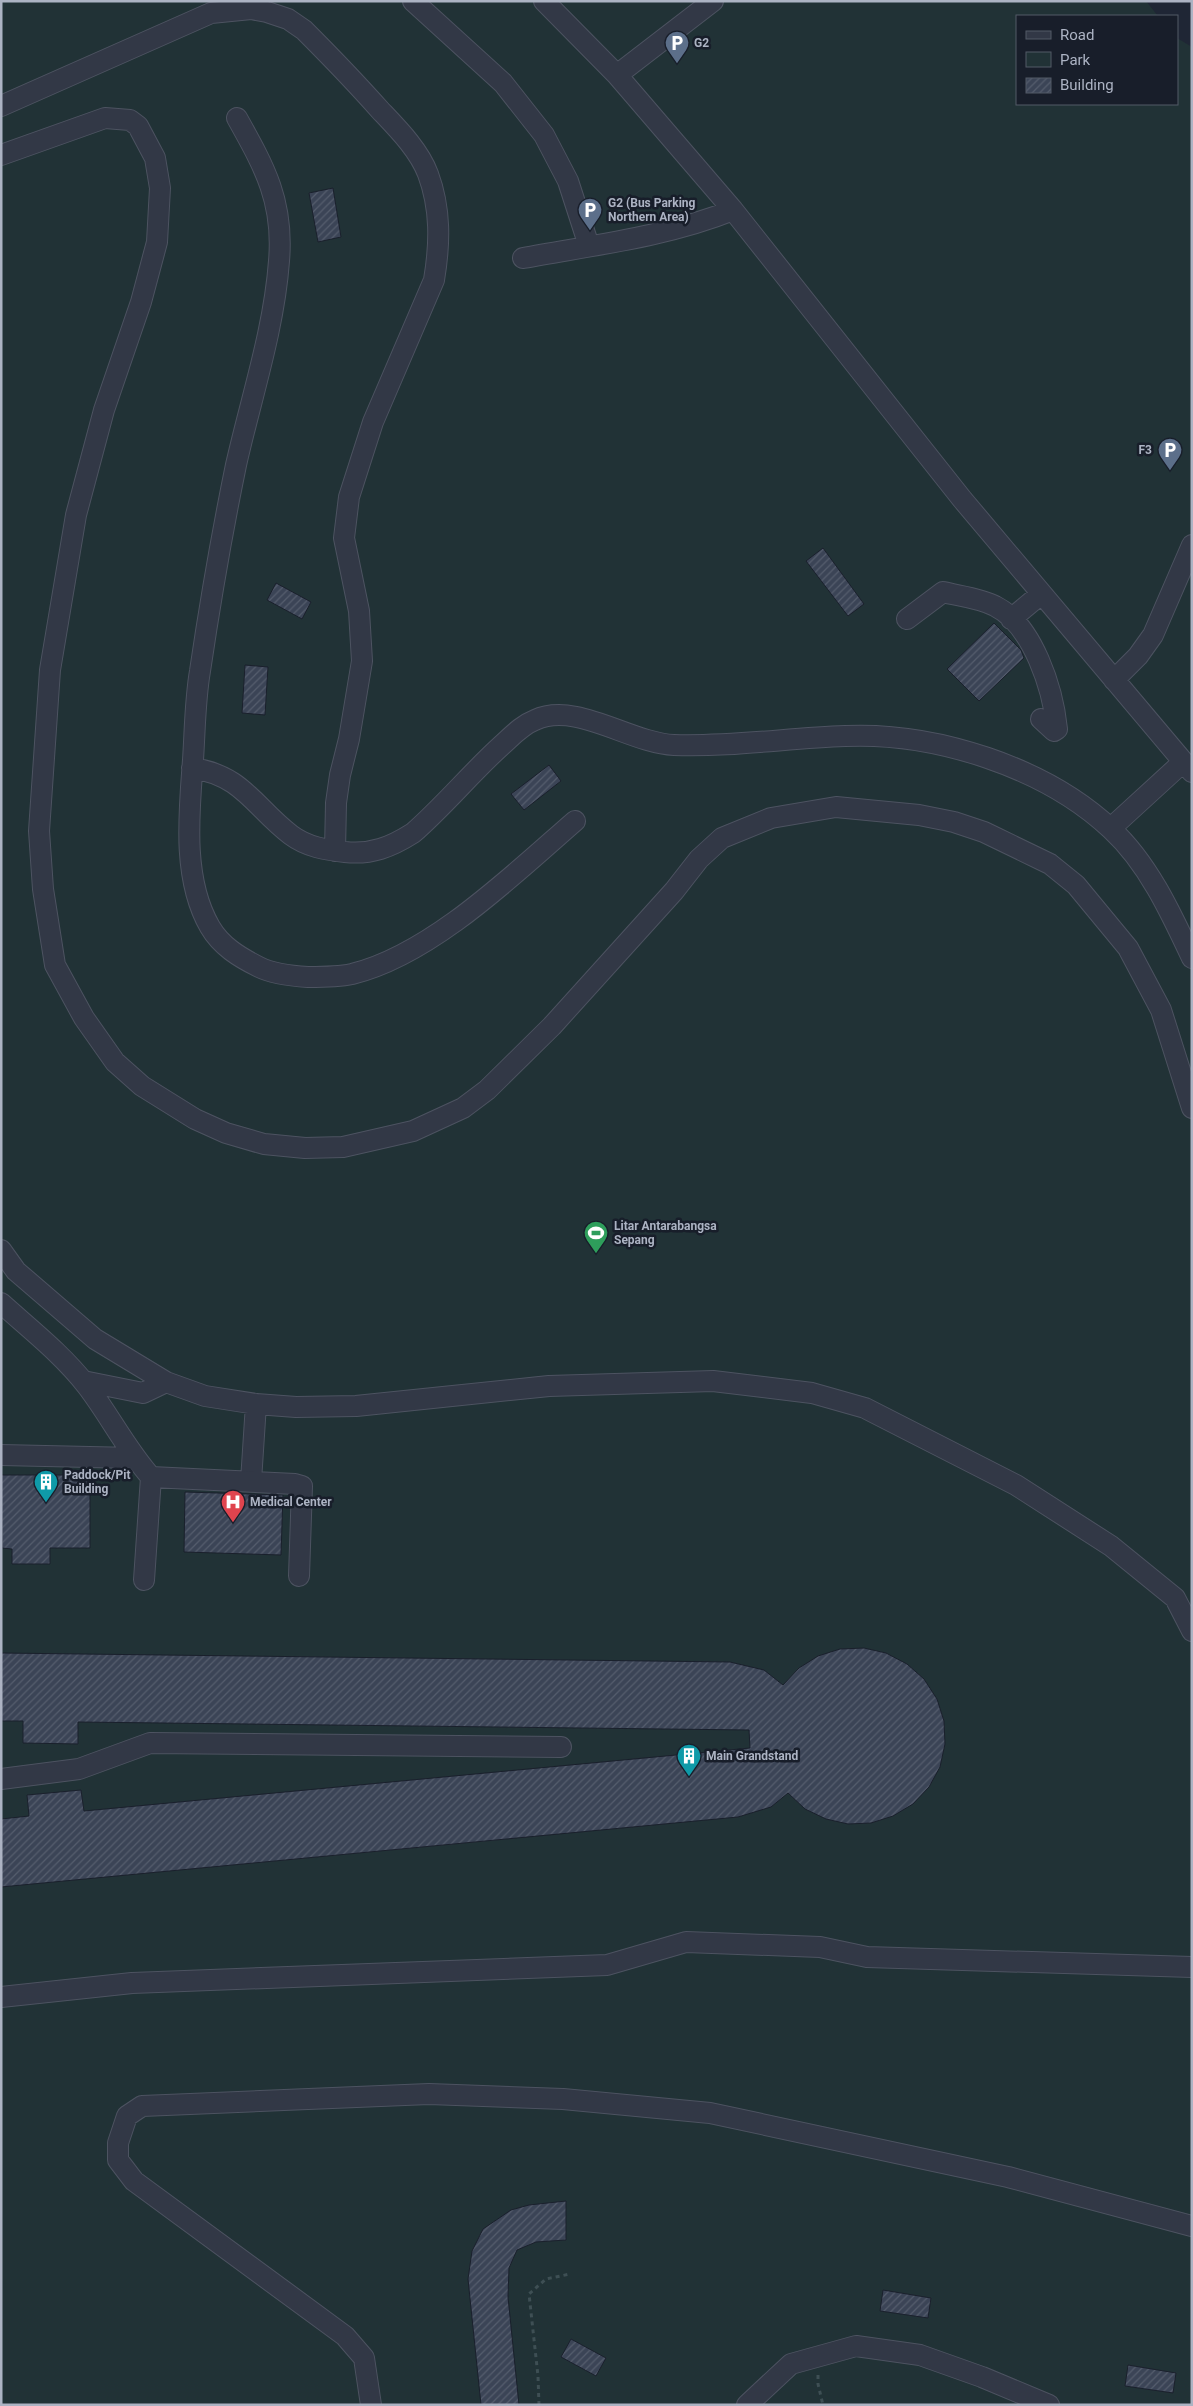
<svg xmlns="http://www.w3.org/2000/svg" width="1193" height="2406" font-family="Roboto,sans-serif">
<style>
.green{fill:#213236}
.building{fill:url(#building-hatch);stroke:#1a202c}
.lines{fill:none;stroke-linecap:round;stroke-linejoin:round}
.minor-casing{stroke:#4d5361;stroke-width:22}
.path{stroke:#3e4f54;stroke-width:3;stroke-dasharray:4 4;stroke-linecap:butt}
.minor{stroke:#323846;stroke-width:20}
.labels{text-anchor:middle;stroke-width:5;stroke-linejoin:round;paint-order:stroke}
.poi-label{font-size:12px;font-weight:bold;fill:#acb3c3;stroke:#181e2a;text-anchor:start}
</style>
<defs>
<pattern id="building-hatch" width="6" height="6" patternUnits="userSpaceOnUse" patternTransform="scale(1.25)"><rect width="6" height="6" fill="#3b4456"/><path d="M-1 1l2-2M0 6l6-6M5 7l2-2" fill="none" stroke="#555d6d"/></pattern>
</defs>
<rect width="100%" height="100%" fill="#1f2635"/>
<path class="green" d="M 1,1 L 1146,1 L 1158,16 L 1017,16 L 1017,104 L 1177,104 L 1177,38 L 1192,47 L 1192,2405 L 1,2405 Z"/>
<path class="building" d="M 333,188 L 341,237 L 318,242 L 309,193 Z
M 823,548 L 864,604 L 848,616 L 806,561 Z
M 276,583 L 311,602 L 302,619 L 267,600 Z
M 994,623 L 1021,650 L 1024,658 L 979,701 L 947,669 Z
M 245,665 L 268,667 L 265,715 L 242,713 Z
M 549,765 L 561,781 L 524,810 L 511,794 Z
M 1,1475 L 90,1475 L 90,1548 L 50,1548 L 50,1564 L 12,1564 L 12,1549 L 2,1548 Z
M 185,1492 L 283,1495 L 281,1555 L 184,1552 Z
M 864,1648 L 886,1653 L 907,1664 L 924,1679 L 937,1699 L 944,1721 L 945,1744 L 940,1767 L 929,1787 L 913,1804 L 893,1816 L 871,1823 L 848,1824 L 826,1819 L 805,1809 L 788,1793 L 771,1807 L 738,1817 L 1,1887 L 1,1819 L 29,1816 L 27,1795 L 81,1790 L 84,1811 L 750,1748 L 749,1730 L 78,1722 L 78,1744 L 23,1743 L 23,1721 L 1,1721 L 1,1653 L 730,1662 L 764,1670 L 783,1685 L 799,1668 L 818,1656 L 840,1649 Z
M 566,2201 L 566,2240 L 536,2242 L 517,2250 L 509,2268 L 508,2297 L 519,2405 L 481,2405 L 468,2279 L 472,2251 L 483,2229 L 511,2210 L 529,2205 Z
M 883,2290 L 931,2298 L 928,2318 L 880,2311 Z
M 571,2339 L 606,2358 L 596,2376 L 561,2357 Z
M 1128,2365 L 1176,2373 L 1173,2393 L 1125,2386 Z"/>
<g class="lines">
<defs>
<path id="minor" d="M 413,1 L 503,83 L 544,135 L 568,181 L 589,246
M 544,1 L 617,75 L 733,210 L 962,499 L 1192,772
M 617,75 L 713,1
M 1,106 L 211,13 L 251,9 L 267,12 L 288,19 L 304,30 C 330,56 356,83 380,110 C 398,129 419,150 428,174 C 441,209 440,244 434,280 L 373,422 L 349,497 L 344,538 L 359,611 L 362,661 L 349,739 L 340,775 L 336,803 L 335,851
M 237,118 C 265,168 284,202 279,261 C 274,330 251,398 236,465 C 222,533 210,603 200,671 C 195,700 195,730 193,760 C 189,813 182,879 210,927 C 221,946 239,957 259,967 C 273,974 292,976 308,977 C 322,977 338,977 352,974 C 431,955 514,874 575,821
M 1,155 L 105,118 L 130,120 L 138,126 L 155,158 L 160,188 L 157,242 L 141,302 L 104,410 L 76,515 L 50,670 L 39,831 L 43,889 L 55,965 L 84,1018 L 115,1062 L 142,1086 L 195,1119 L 226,1133 L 264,1144 L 305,1148 L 343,1147 L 413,1131 L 463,1108 L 487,1090 L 552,1026 L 674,891 L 699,859 L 722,838 L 771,818 L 836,807 L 919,815 L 954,822 L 984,832 L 1050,864 L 1076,885 L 1128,948 L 1161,1010 L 1192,1108
M 523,258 C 593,245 666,237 733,210
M 907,619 L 943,592 C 959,596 980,598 995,606 C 1033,625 1053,689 1057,729 L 1054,731 L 1041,719
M 1011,619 L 1041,594
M 1114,680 L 1138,656 L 1153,635 L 1192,545
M 192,768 C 243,775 255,808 291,835 C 307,847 326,850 345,852 C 371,855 391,847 413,833 C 444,806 471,773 502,745 C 512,736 522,725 535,720 C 576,701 630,743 674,745 C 732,747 788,738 845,736 C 935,732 1045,767 1111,829 C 1148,863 1171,913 1192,958
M 1111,828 L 1182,763
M 1,1250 L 16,1271 L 95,1339 L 166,1382 L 205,1396 L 256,1404 L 296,1407 L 356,1406 L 549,1386 L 713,1381 L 812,1393 L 865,1408 L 1016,1485 L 1111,1546 L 1175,1598 L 1192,1631
M 1,1303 C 31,1330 62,1354 87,1386 C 110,1416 126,1449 151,1477 L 295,1484 L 302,1486 L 299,1576
M 83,1381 L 143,1393 L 166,1382
M 1,1455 L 134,1458
M 251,1481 L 256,1404
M 144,1580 L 151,1477
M 1,1779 L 79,1769 L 150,1743 L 561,1747
M 1,1997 L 132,1983 L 607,1965 L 686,1942 L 820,1947 L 867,1957 L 1192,1967
M 371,2405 L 364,2358 L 345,2336 L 134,2181 L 118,2160 L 118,2143 L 127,2116 L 142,2106 L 429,2094 L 563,2099 L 710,2113 L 1008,2177 L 1192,2226
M 747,2405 L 791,2364 L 856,2346 L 920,2355 L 982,2377 L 1049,2405"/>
</defs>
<use href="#minor" class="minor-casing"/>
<path class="path" d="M 818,2375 L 818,2384 L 823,2405
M 539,2405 L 538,2376 L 529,2294 L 546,2279 L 570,2274"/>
<use href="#minor" class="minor"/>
</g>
<defs>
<symbol id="parking-pin" viewBox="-11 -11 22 30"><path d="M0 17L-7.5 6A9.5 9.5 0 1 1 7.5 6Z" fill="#5c6f8a" stroke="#181e2a"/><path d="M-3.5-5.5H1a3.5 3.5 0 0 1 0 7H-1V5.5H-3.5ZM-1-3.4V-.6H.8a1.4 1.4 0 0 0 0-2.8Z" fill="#fff"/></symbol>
<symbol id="stadium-pin" viewBox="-11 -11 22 30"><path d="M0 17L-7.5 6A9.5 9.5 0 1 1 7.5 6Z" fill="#2e9e5b" stroke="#181e2a"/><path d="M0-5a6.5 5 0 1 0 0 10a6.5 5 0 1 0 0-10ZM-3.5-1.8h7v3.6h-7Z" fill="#fff"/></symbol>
<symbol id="building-pin" viewBox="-11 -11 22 30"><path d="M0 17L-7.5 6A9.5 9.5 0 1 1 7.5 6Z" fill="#0f9aa8" stroke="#181e2a"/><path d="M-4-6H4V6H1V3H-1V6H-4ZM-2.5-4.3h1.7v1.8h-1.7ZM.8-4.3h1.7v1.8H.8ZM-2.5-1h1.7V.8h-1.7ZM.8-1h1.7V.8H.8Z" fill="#fff"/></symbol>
<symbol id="hospital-pin" viewBox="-11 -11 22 30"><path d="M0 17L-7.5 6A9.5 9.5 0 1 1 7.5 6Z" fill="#e0444e" stroke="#181e2a"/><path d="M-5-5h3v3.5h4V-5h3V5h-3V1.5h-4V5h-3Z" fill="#fff"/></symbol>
</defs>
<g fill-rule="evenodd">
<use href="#parking-pin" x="663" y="29" width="28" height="38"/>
<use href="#parking-pin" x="576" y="196" width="28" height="38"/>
<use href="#parking-pin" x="1156" y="436" width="28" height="38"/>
<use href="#stadium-pin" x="582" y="1219" width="28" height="38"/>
<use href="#building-pin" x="32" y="1468" width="28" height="38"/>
<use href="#hospital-pin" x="219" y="1488" width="28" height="38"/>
<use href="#building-pin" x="675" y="1742" width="28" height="38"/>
</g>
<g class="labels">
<g class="poi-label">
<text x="694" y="47">G2</text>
<text x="608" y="207">G2 (Bus Parking<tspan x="608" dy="14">Northern Area)</tspan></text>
<text x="1152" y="454" text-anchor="end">F3</text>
<text x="614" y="1230">Litar Antarabangsa<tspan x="614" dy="14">Sepang</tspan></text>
<text x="64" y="1479">Paddock/Pit<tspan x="64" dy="14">Building</tspan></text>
<text x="250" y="1506">Medical Center</text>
<text x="706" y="1760">Main Grandstand</text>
</g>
</g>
<rect width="1193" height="2406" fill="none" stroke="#acb3c3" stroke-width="5"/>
<rect x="1016" y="15" width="162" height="90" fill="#181e2a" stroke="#535a67"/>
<rect x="1026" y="31" width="25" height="8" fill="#323846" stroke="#535a67"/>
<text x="1060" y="40" font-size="15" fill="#acb3c3">Road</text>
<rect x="1026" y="52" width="25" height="15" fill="#213236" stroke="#535a67"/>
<text x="1060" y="65" font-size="15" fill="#acb3c3">Park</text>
<rect x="1026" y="78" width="25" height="15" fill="url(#building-hatch)" stroke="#535a67"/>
<text x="1060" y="90" font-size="15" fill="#acb3c3">Building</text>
</svg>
